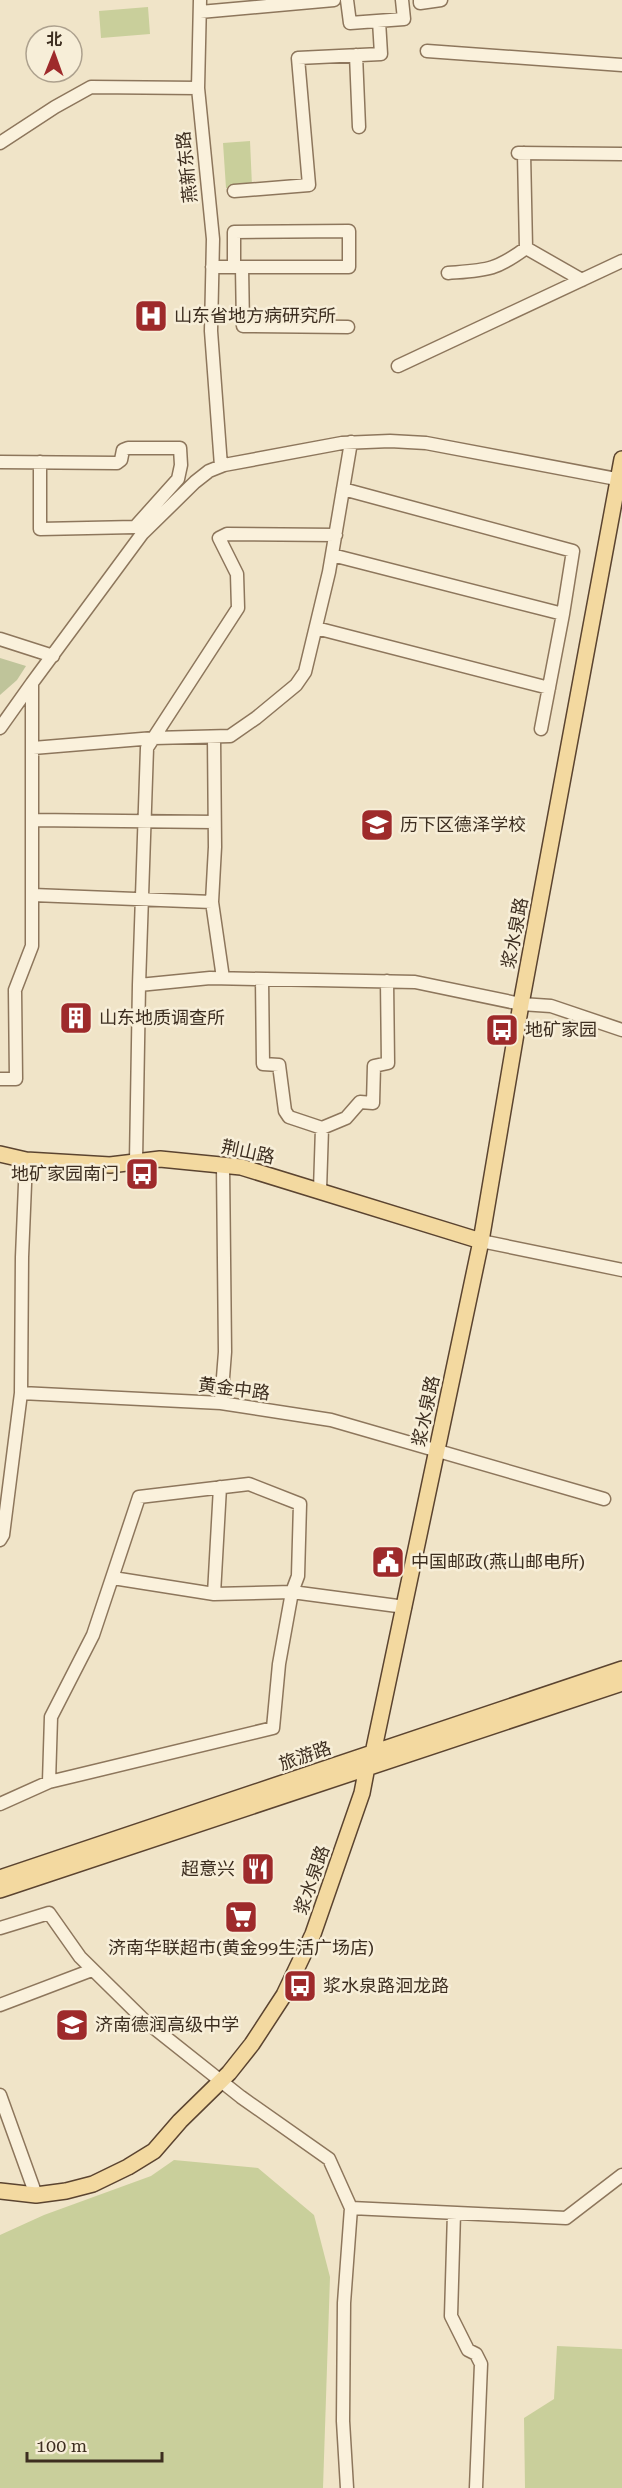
<svg xmlns="http://www.w3.org/2000/svg" width="622" height="2488" font-family="'Roboto Serif','Noto Sans SC',serif">
<style>
.green{fill:#c9cf9b}
.cemetery{fill:#bfc49a}
.lines{fill:none;stroke-linecap:round;stroke-linejoin:round}
.minor-casing{stroke:#8d765c;stroke-width:15}
.major-casing{stroke:#5b4430;stroke-width:18}
.minor{stroke:#faf1dc;stroke-width:12}
.major{stroke:#f3d9a0;stroke-width:15}
.labels{text-anchor:middle;stroke-width:5;stroke-linejoin:round;paint-order:stroke}
.street-label{font-size:18px;fill:#3d2e20;stroke:#f7eed8}
.poi-label{font-size:18px;fill:#3d2e20;stroke:#f7eed8;text-anchor:start}
</style>
<rect width="100%" height="100%" fill="#f0e4c8"/>
<path class="green" d="M 148,7 L 150,34 L 101,38 L 99,11 Z
M 250,141 L 252,186 L 226,188 L 223,143 Z
M 174,2160 L 258,2168 L 314,2215 L 330,2277 L 323,2488 L 0,2488 L 0,2235 L 44,2215 L 151,2176 Z
M 557,2346 L 622,2349 L 622,2488 L 525,2488 L 524,2418 L 554,2399 Z"/>
<path class="cemetery" d="M 0,658 L 26,666 L 17,680 L 0,695 Z"/>
<g class="lines">
<defs>
<path id="minor" d="M 200,0 L 198,88 L 213,239 L 211,331 L 221,466
M 347,0 L 350,23 L 404,19 L 402,0
M 420,0 L 420,3 L 441,0
M 200,12 L 334,0
M 427,51 L 622,65
M 356,55 L 359,127
M 0,143 L 55,107 L 91,87 L 198,88
M 518,153 L 622,154
M 524,153 L 526,248 L 582,280
M 234,191 L 309,185 L 298,58 L 381,54 L 379,21
M 212,267 L 349,267 L 349,231 L 234,232 L 234,267
M 242,267 L 243,326 L 348,327
M 448,273 C 486,270 495,271 526,248
M 398,366 L 622,261
M 0,462 L 117,463 L 121,460 L 123,450 L 128,448 L 180,448 L 181,465 L 178,479 L 135,527 L 40,529 L 40,462
M 343,489 L 573,551 L 563,614
M 332,555 L 563,614 L 541,729
M 316,628 L 549,688
M 0,639 L 53,656
M 0,728 L 32,683
M 214,737 L 215,847 L 212,902 L 223,978
M 33,748 L 154,738 L 230,736 L 256,718 L 296,685 L 305,672 L 329,572 L 351,442
M 32,820 L 214,822
M 33,895 L 212,902
M 262,979 L 263,1064 L 279,1065 L 285,1111 L 289,1117 L 322,1128
M 139,985 L 147,748 L 238,608 L 237,574 L 219,538 L 227,534 L 336,535
M 0,1079 L 16,1079 L 15,990 L 32,946 L 32,683 L 142,534 L 195,482 L 209,471 L 224,465 L 342,443 L 390,441 L 426,443 L 622,480
M 136,1161 L 139,985 L 210,978 L 415,982 L 521,1004 L 551,1006 L 622,1030
M 320,1190 L 322,1128 L 346,1118 L 360,1102 L 373,1103 L 374,1066 L 388,1063 L 387,981
M 481,1241 L 622,1270
M 21,1393 L 221,1403 L 331,1420 L 604,1499
M 221,1403 L 225,1352 L 223,1166
M 0,1540 L 3,1535 L 21,1393 L 22,1257 L 26,1160
M 113,1578 L 214,1594
M 49,1782 L 51,1717 L 93,1635 L 139,1497 L 249,1484 L 300,1504 L 298,1576 L 292,1592 L 214,1594 L 220,1487
M 0,1804 L 49,1782 L 273,1728 L 279,1664 L 292,1592 L 405,1607
M 0,1928 L 49,1913 L 80,1957 L 144,2020 L 241,2097 L 329,2159 L 351,2208 L 344,2303 L 343,2421 L 347,2488
M 0,2005 L 92,1970
M 0,2095 L 36,2195
M 351,2208 L 566,2218 L 622,2175
M 454,2213 L 451,2316 L 468,2350 L 476,2354 L 481,2364 L 476,2488"/>
<path id="major" d="M 0,1154 L 26,1160 L 110,1165 L 160,1159 L 241,1167 L 481,1241
M 0,1878 L 622,1669
M 0,1890 L 622,1683
M 0,2191 L 36,2195 L 66,2191 L 93,2184 L 128,2167 L 154,2151 L 180,2121 L 229,2073 L 252,2044 L 284,1995 L 313,1934 L 362,1793 L 367,1767 L 373,1753 L 481,1241 L 521,1004 L 622,459"/>
</defs>
<use href="#minor" class="minor-casing"/>
<use href="#major" class="major-casing"/>
<use href="#minor" class="minor"/>
<use href="#major" class="major"/>
</g>
<defs>
<symbol id="hospital-square" viewBox="-11 -11 22 22"><rect x="-9" y="-9" width="18" height="18" rx="4" fill="#9e2a2b" stroke="#f7eed8"/><path d="M-5-5h3v3.5h4V-5h3V5h-3V1.5h-4V5h-3Z" fill="#fff"/></symbol>
<symbol id="school-square" viewBox="-11 -11 22 22"><rect x="-9" y="-9" width="18" height="18" rx="4" fill="#9e2a2b" stroke="#f7eed8"/><path d="M0-5L7-2L0 1L-7-2ZM-4 1L0 2.5L4 1V4Q0 6-4 4Z" fill="#fff"/></symbol>
<symbol id="building-square" viewBox="-11 -11 22 22"><rect x="-9" y="-9" width="18" height="18" rx="4" fill="#9e2a2b" stroke="#f7eed8"/><path d="M-4-6H4V6H1V3H-1V6H-4ZM-2.5-4.3h1.7v1.8h-1.7ZM.8-4.3h1.7v1.8H.8ZM-2.5-1h1.7V.8h-1.7ZM.8-1h1.7V.8H.8Z" fill="#fff"/></symbol>
<symbol id="bus-square" viewBox="-11 -11 22 22"><rect x="-9" y="-9" width="18" height="18" rx="4" fill="#9e2a2b" stroke="#f7eed8"/><path d="M-5-6H5V4H4V6H2V4H-2V6H-4V4H-5ZM-3.5-4V0h7V-4ZM-3.5 1.2v1.5H-2V1.2ZM2 1.2v1.5H3.5V1.2Z" fill="#fff"/></symbol>
<symbol id="civic-square" viewBox="-11 -11 22 22"><rect x="-9" y="-9" width="18" height="18" rx="4" fill="#9e2a2b" stroke="#f7eed8"/><path d="M-.6-6.5H3V-4.5H.6V-3L4-1V1h2V6H-6V1h2V-1L-.6-3ZM-1.2 2.5V6h2.4V2.5Z" fill="#fff"/></symbol>
<symbol id="restaurant-square" viewBox="-11 -11 22 22"><rect x="-9" y="-9" width="18" height="18" rx="4" fill="#9e2a2b" stroke="#f7eed8"/><path d="M-5-6h1v4h1v-4h1v4h1v-4h1v5L-1.5 .5V6h-2V.5L-5-1ZM5-6V6H3V1.5H1.5Q1.5-4 5-6Z" fill="#fff"/></symbol>
<symbol id="supermarket-square" viewBox="-11 -11 22 22"><rect x="-9" y="-9" width="18" height="18" rx="4" fill="#9e2a2b" stroke="#f7eed8"/><path d="M-6-5.5h2.5l.6 2H6L4.5 2H-2.5L-4.4-4H-6ZM-1.5 3.2a1.3 1.3 0 1 0 .1 0ZM3 3.2a1.3 1.3 0 1 0 .1 0Z" fill="#fff"/></symbol>
</defs>
<g fill-rule="evenodd">
<use href="#hospital-square" x="132" y="297" width="38" height="38"/>
<use href="#school-square" x="358" y="806" width="38" height="38"/>
<use href="#building-square" x="57" y="999" width="38" height="38"/>
<use href="#bus-square" x="483" y="1011" width="38" height="38"/>
<use href="#bus-square" x="123" y="1155" width="38" height="38"/>
<use href="#civic-square" x="369" y="1543" width="38" height="38"/>
<use href="#restaurant-square" x="239" y="1850" width="38" height="38"/>
<use href="#supermarket-square" x="222" y="1898" width="38" height="38"/>
<use href="#bus-square" x="281" y="1967" width="38" height="38"/>
<use href="#school-square" x="53" y="2006" width="38" height="38"/>
</g>
<g class="labels">
<g class="street-label">
<text transform="translate(187 167) rotate(-96)" y="6">燕新东路</text>
<text transform="translate(515 933) rotate(-79)" y="6">浆水泉路</text>
<text transform="translate(248 1152) rotate(12)" y="6">荆山路</text>
<text transform="translate(234 1389) rotate(7)" y="6">黄金中路</text>
<text transform="translate(426 1411) rotate(-78)" y="6">浆水泉路</text>
<text transform="translate(305 1756) rotate(-19)" y="6">旅游路</text>
<text transform="translate(312 1880) rotate(-71)" y="6">浆水泉路</text>
</g>
<g class="poi-label">
<text x="174" y="322">山东省地方病研究所</text>
<text x="400" y="831">历下区德泽学校</text>
<text x="99" y="1024">山东地质调查所</text>
<text x="525" y="1036">地矿家园</text>
<text x="119" y="1180" text-anchor="end">地矿家园南门</text>
<text x="411" y="1568">中国邮政(燕山邮电所)</text>
<text x="235" y="1875" text-anchor="end">超意兴</text>
<text x="241" y="1954" text-anchor="middle">济南华联超市(黄金99生活广场店)</text>
<text x="323" y="1992">浆水泉路洄龙路</text>
<text x="95" y="2031">济南德润高级中学</text>
</g>
</g>
<g transform="translate(54 54) rotate(1)"><circle r="28" fill="#f7eed8" stroke="#ada18e" stroke-width="1.5"/>
<path d="M0-4.5L10 22L0 15L-10 22Z" fill="#9e2a2b"/>
<text y="-9" font-size="16" font-weight="bold" text-anchor="middle" fill="#3d2e20">北</text>
</g>
<path d="M27 2452v9h135v-9" fill="none" stroke="#3d2e20" stroke-width="3"/>
<text x="36" y="2452" font-size="18" fill="#3d2e20" stroke="#f7eed8" stroke-width="4.5" paint-order="stroke">100 m</text>
</svg>
